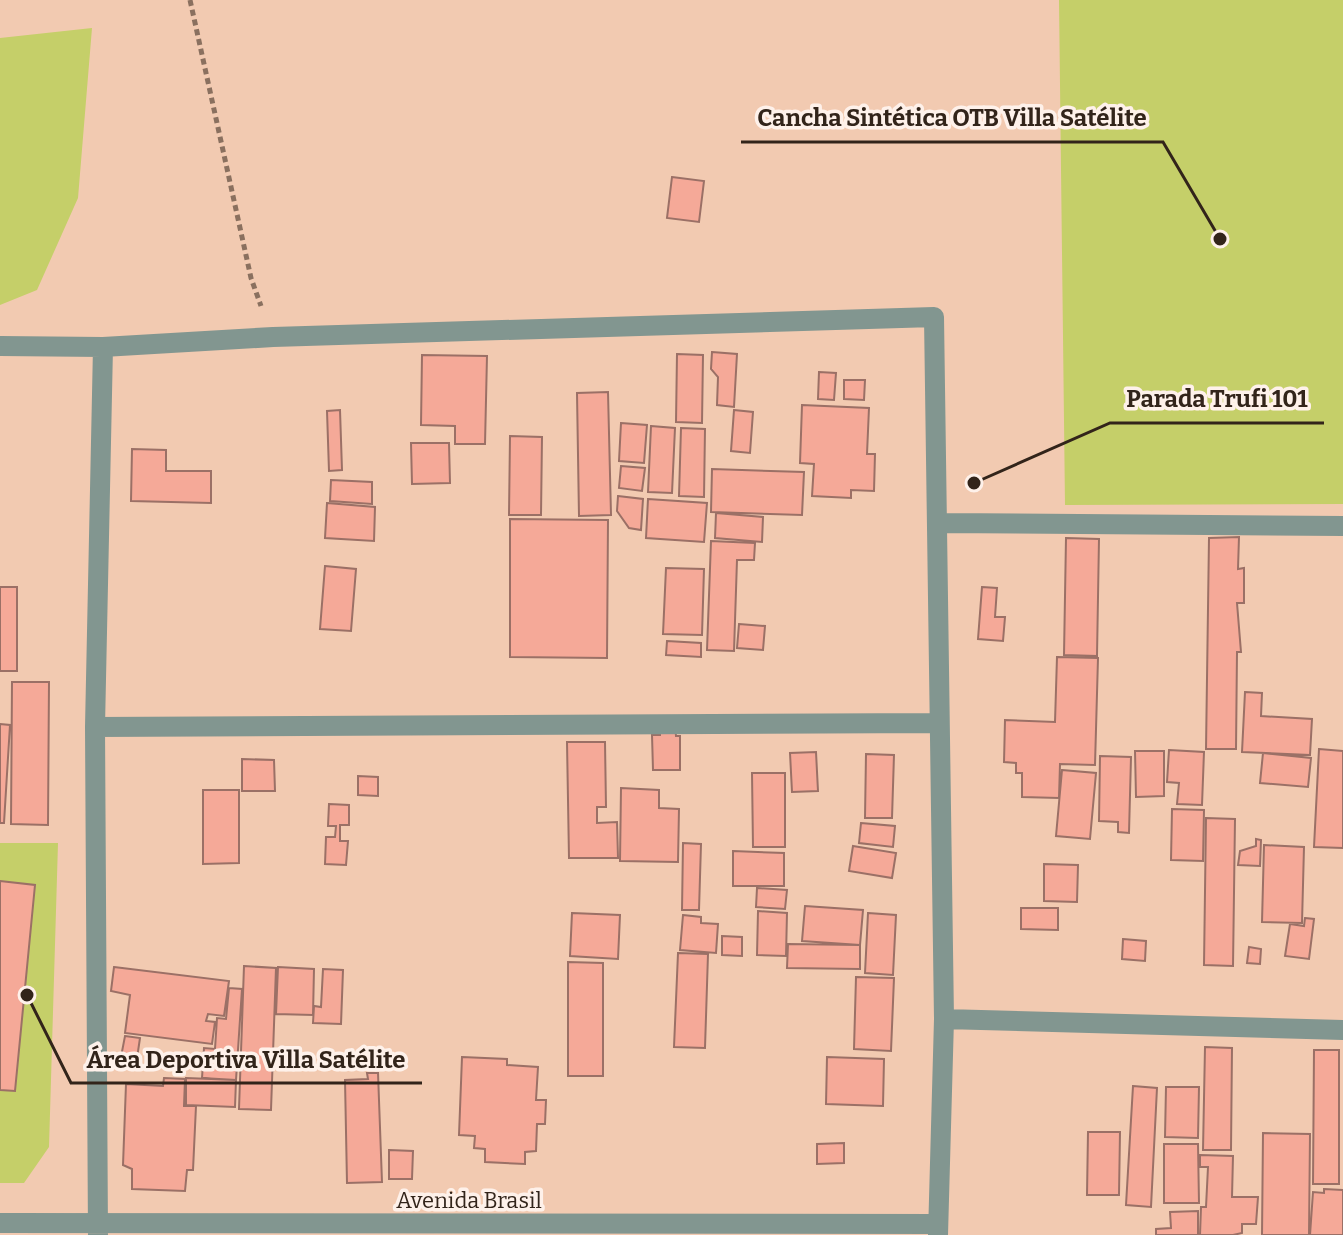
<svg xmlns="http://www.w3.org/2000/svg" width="1343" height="1235" font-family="Bitter,serif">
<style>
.green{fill:#c5cf69}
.building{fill:#f5a998;stroke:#9b7066;stroke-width:2}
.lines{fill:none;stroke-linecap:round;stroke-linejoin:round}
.path{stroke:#8a705f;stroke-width:5;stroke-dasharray:6 4;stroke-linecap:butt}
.street{stroke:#829690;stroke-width:20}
.labels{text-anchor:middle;stroke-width:7;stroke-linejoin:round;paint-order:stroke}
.street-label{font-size:22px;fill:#32241a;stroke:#fef1ea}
.leader{fill:none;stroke:#32241a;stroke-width:3}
.callout-dot{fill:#32241a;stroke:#fef1ea;stroke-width:3}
.callout-label{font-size:24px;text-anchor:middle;font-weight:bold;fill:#32241a;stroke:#fef1ea;stroke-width:7;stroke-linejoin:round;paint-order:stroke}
</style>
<rect width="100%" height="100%" fill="#f2cab1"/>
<path class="green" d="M 1059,0 L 1343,0 L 1343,504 L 1065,505 Z
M 92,28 L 78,198 L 37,290 L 0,305 L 0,38 Z
M 0,843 L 58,843 L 49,1147 L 24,1183 L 0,1183 Z"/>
<path class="building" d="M 672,177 L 704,181 L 699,222 L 667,218 Z
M 712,352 L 737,354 L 734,407 L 717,405 L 718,377 L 711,369 Z
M 677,354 L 703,355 L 702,423 L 676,422 Z
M 422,355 L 487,356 L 485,444 L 455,444 L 455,426 L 421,425 Z
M 819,372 L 836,373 L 834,400 L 818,399 Z
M 844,380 L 865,380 L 864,400 L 844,399 Z
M 608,392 L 611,515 L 579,516 L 577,393 Z
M 802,405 L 869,408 L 867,454 L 875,454 L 874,491 L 851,490 L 851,498 L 812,496 L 814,464 L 800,463 Z
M 340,410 L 342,470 L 329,471 L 327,411 Z
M 734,410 L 753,412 L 750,453 L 731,451 Z
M 621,423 L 647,425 L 644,463 L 619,461 Z
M 651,426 L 675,428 L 672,493 L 648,492 Z
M 681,428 L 705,429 L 704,497 L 679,496 Z
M 510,436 L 542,437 L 541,515 L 509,515 Z
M 411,443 L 449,443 L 450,483 L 412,484 Z
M 132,449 L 166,450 L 166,471 L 211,471 L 211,503 L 131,501 Z
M 621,466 L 645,468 L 642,491 L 619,488 Z
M 712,469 L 804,472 L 802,515 L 711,512 Z
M 331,480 L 372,482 L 372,504 L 330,501 Z
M 618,496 L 643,499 L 641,530 L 629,528 L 617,511 Z
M 648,499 L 707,503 L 704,542 L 646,538 Z
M 327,503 L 375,507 L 374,541 L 325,538 Z
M 716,513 L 763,517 L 762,542 L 715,538 Z
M 510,519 L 608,520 L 607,658 L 510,657 Z
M 1239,537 L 1238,569 L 1244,568 L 1244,603 L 1237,603 L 1241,652 L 1237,652 L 1236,749 L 1206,749 L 1209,538 Z
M 1066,538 L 1099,539 L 1097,656 L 1064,655 Z
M 711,541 L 755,543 L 754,560 L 737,560 L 734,651 L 707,650 Z
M 325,566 L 356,569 L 351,631 L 320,629 Z
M 666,568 L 704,569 L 702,635 L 663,634 Z
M 0,587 L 17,587 L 17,671 L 0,671 Z
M 982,587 L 997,588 L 995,617 L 1005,617 L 1003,641 L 978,639 Z
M 739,624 L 765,626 L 763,650 L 737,648 Z
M 667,641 L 701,643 L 701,657 L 666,655 Z
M 1057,657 L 1098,658 L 1095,765 L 1060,764 L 1059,798 L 1022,797 L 1022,773 L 1016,773 L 1016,763 L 1004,762 L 1005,720 L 1055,722 Z
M 12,682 L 49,682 L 48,825 L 11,824 Z
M 1245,692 L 1262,693 L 1261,716 L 1312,719 L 1310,755 L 1242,752 Z
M 0,724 L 10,725 L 4,823 L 0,823 Z
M 675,725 L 676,736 L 680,736 L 680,770 L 653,770 L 652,735 L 660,735 L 660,726 Z
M 567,742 L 605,742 L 606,807 L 597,807 L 597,823 L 617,822 L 618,858 L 569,858 Z
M 1319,749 L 1343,751 L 1343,848 L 1314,847 Z
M 1169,750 L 1204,752 L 1202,805 L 1177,804 L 1179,783 L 1167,782 Z
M 1135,751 L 1164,751 L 1164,796 L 1136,797 Z
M 816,752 L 818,791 L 792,792 L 790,753 Z
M 1263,753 L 1311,758 L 1308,787 L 1260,783 Z
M 866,754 L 894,755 L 892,818 L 865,818 Z
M 1100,756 L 1131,757 L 1129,833 L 1118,832 L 1118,822 L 1099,821 Z
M 242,759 L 274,760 L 275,791 L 242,791 Z
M 1062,770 L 1096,773 L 1090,839 L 1056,836 Z
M 752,773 L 785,773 L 785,847 L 753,847 Z
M 358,776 L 378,777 L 378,796 L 358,795 Z
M 621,788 L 659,790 L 659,808 L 679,809 L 678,862 L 620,861 Z
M 203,790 L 239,790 L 239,863 L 203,864 Z
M 329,804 L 349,805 L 349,825 L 340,825 L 340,841 L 348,841 L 346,865 L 325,864 L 326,837 L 335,837 L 336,826 L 328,826 Z
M 1172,809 L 1204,810 L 1203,861 L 1171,860 Z
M 1206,818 L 1235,819 L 1233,966 L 1204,965 Z
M 861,823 L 895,826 L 893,847 L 859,843 Z
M 1256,839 L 1261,840 L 1260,866 L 1238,865 L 1240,851 L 1256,846 Z
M 683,843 L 701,844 L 699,910 L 682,910 Z
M 1264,845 L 1304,847 L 1302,923 L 1262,922 Z
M 853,846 L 896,853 L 892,878 L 849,871 Z
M 733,851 L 784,853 L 784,886 L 733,886 Z
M 1044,864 L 1078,865 L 1077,902 L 1044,901 Z
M 0,881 L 35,885 L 15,1091 L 0,1090 Z
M 757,888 L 787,890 L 785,909 L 756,907 Z
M 805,906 L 863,910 L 860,945 L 802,941 Z
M 1021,908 L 1058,908 L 1058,930 L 1021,929 Z
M 758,911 L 787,913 L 786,956 L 757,955 Z
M 572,913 L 620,915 L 618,959 L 570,956 Z
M 868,913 L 896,915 L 893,975 L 865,973 Z
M 683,915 L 701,917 L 701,923 L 718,924 L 716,953 L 680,950 Z
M 1305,918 L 1314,919 L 1309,959 L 1285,956 L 1290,924 L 1304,926 Z
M 722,936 L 742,937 L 742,956 L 722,955 Z
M 1123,939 L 1146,941 L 1145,961 L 1122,959 Z
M 788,944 L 860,945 L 860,969 L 787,968 Z
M 1249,947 L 1261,949 L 1260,964 L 1247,963 Z
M 678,953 L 708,954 L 705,1048 L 674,1047 Z
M 568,962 L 603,963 L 603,1076 L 568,1076 Z
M 244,966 L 276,968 L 271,1110 L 239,1109 Z
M 114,967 L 229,981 L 224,1016 L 208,1014 L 206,1021 L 215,1022 L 212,1044 L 125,1033 L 130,995 L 111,991 Z
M 278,967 L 314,969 L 313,1015 L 276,1014 Z
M 323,969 L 343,970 L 341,1024 L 313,1023 L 314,1006 L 321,1007 Z
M 856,977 L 894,978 L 891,1051 L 854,1049 Z
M 229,988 L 242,989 L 236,1080 L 202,1078 L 204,1048 L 215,1049 L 217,1018 L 226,1019 Z
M 125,1036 L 140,1038 L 136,1065 L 120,1062 Z
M 1205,1047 L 1232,1048 L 1231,1150 L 1203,1150 Z
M 1314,1050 L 1339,1050 L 1339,1184 L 1313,1184 Z
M 462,1057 L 507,1059 L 507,1065 L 538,1067 L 536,1100 L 546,1100 L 545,1124 L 537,1124 L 536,1151 L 525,1152 L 525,1164 L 485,1162 L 485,1149 L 474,1148 L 475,1136 L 459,1135 Z
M 827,1057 L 884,1059 L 883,1106 L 826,1104 Z
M 367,1073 L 378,1073 L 382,1182 L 347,1183 L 345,1080 L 368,1079 Z
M 164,1078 L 185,1079 L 184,1106 L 196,1106 L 193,1170 L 187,1170 L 185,1191 L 132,1189 L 132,1169 L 123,1165 L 126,1084 L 163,1086 Z
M 186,1078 L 236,1080 L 235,1107 L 186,1105 Z
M 1133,1086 L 1157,1088 L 1151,1207 L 1126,1205 Z
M 1166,1087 L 1199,1087 L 1198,1138 L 1165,1137 Z
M 1088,1132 L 1120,1132 L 1119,1195 L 1087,1195 Z
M 1263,1133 L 1310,1134 L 1309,1235 L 1262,1235 Z
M 844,1143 L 844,1163 L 817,1164 L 817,1144 Z
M 1164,1144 L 1198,1144 L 1199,1203 L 1164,1203 Z
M 389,1150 L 413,1151 L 412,1179 L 389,1179 Z
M 1200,1155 L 1233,1156 L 1232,1197 L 1258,1197 L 1256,1224 L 1242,1224 L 1242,1233 L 1233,1235 L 1200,1235 L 1201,1207 L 1206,1207 L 1208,1167 L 1200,1167 Z
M 1324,1189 L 1343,1190 L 1343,1235 L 1310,1235 L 1313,1192 L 1324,1193 Z
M 1198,1211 L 1198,1235 L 1156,1235 L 1156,1229 L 1171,1228 L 1170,1212 Z"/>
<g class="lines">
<path class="path" d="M 190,0 L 251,278 L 261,306"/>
<path class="street" d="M 0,346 L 103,347 L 273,337 L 934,317 L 944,1019 L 938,1235
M 939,523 L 1343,526
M 95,727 L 939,723
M 944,1019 L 1343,1030
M 0,1223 L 937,1224
M 98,1235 L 95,727 L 103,347"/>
</g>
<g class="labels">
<g class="street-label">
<text x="469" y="1208">Avenida Brasil</text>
</g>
</g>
<path class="leader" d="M1220 239L1163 142H741M974 483L1110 423H1324M27 995L71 1083H422"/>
<g class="callout-dot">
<circle cx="1220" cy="239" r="8"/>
<circle cx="974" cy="483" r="8"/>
<circle cx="27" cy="995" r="8"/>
</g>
<g class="callout-label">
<text x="952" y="126">Cancha Sintética OTB Villa Satélite</text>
<text x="1217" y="407">Parada Trufi 101</text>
<text x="246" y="1068">Área Deportiva Villa Satélite</text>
</g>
</svg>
